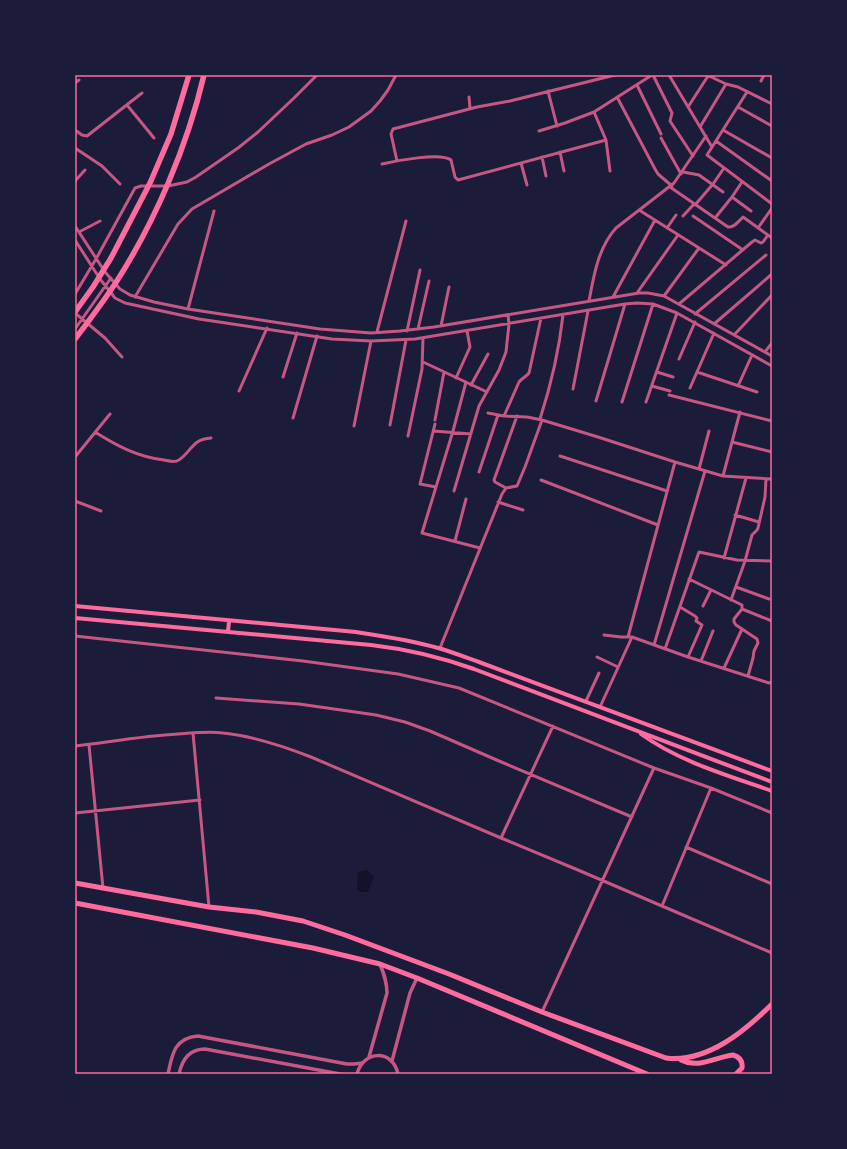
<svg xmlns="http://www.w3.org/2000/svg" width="847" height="1149" font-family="'Space Grotesk',sans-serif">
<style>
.water{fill:#12122b}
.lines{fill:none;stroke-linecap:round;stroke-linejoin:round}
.minor{stroke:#c65784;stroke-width:3}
.tertiary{stroke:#c65784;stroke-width:3.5}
.secondary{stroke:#ff6b9d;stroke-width:4}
.trunk{stroke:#ff6b9d;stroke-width:5}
.motorway{stroke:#ff6b9d;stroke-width:5.5}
.neatline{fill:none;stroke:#ff6b9d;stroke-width:1.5}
</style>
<rect width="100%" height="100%" fill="#1b1b3a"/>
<path class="water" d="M 367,870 L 374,877 L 368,892 L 362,892 L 357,890 L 358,872 Z"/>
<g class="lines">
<path class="minor" d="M 653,75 L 672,113 L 670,121 L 693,156
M 669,75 L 712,147
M 707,75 L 726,84 L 738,87 L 772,104
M 761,81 L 764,75
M 75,83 L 79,80
M 637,85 L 661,134
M 548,91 L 557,126
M 747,92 L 707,155 L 772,204
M 469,97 L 470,108
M 617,97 L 655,169 L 658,174 L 672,186
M 127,105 L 154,138
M 688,107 L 708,76
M 738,107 L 772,126
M 594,112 L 606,140 L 610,171
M 700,127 L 726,84
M 75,130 L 82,135 L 87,136 L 142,93
M 723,130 L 772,158
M 539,131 L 565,123 L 594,112 L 652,75
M 661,138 L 681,174
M 716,141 L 772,181
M 75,148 L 102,166 L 120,184
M 560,152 L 564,171
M 542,157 L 546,176
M 397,161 L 391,134 L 393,129 L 477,107 L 510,101 L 615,75
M 521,163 L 527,185
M 382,164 C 395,161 441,152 451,160 L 455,177 L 458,180 L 606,140
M 683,172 L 699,175 L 723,192
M 75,181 L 85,170
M 670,187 L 728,227 C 734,228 739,221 743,217 L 772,238
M 732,197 L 751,211
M 695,205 L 713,184 L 724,168
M 639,210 L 726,265
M 683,216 L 694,204
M 693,216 L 743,250
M 715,218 L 732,197 L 742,182
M 75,226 L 105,272 L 120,289 L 130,295 L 154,302 L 188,309 L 320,329 L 371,333 L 400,331 L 434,327 L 639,293 L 648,293 L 664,296 L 772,356
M 667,228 L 676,215
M 758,228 L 772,208
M 79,232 L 100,221
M 75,240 L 100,279 L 115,298 L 125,303 L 199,319 L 332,339 L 371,341 L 415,339 L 625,304 L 637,303 L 653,304 L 677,313 L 772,366
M 637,293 L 678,235
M 75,294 L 96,259 L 135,188 L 141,186 L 168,186 L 187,182 L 196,177 L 238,148 L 258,132 L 294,98 L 317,75
M 664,296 L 699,248
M 135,297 L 178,224 L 192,209 L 269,164 L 306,144 L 332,135 L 349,127 L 371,111 L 380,101 L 388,90 L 396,75
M 613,297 L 655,220
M 589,301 C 594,275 598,248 616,228 L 674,183 L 706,136
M 679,304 L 752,242 L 755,240 L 761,243 L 763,242 L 768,235
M 188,309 L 214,211
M 75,313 L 105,338 L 122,357
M 695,314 L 766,255
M 714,324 L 772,274
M 441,326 L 449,287
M 75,329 L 111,278
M 418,329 L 429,281
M 407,331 L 420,270
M 377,332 L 406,221
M 734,335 L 772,295
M 765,352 L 772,343
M 679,359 L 695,322
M 423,362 L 487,392
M 657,372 L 673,377
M 697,372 L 757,392
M 283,377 L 297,333
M 456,378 L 470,347 L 467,331
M 466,382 L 453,431 L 422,533 L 480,548
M 471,385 L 488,354
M 652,386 L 670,391
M 738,386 L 752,355
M 690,388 L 714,333
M 573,389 L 588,311
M 239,391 L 267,328
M 669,395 L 772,421
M 596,401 L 625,304
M 622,402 L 653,304
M 646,402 L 677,313
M 488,413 L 504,416 L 527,417 L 542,420 L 598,437 L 675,462 L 723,476 L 772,479
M 504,416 L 519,382 C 522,378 526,377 529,373 L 541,318
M 293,418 L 317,336
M 540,419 C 551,385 559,351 563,315
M 435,420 L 444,372
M 435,424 L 420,484 L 436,487
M 390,425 L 406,340
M 354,426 L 371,341
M 434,431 L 471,434
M 95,432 C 117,446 138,457 164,460 C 169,461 174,463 179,460 C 192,451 192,439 211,438
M 408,436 L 422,369 L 423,338
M 732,442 L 772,452
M 560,456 L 667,491
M 75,457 L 110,414
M 699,469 L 709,431
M 479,472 L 498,415
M 723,476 L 740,412
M 541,480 L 658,525
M 506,488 L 495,482 L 494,480 L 517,416
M 454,491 L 479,406 L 499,370 L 506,352 L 509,324 L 508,315
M 75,501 L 101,511
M 498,502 L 523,510
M 735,515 L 759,522
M 455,541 L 466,499
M 724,558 L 746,478
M 689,579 L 742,605 L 742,609 L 734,619 L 734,622 L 736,625 L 757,639 L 758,643 L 754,651 L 753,658 L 748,676
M 736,587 L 769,599
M 731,600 L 745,561 L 752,535 L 757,530 L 758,528 L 765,497 L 766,479
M 703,606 L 711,590
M 680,607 L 695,616 L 697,618 L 696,621 L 702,625 L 688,657
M 742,609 L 772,621
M 604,635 L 621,637 L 632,637 L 688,657 L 769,683 L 772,682
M 75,636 L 303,661 L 398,674 L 459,688 L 654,768 L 711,788 L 772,813
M 628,637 L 675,462
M 654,645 L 705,471
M 440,648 L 502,494 L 506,488 L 517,486 L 525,467 L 542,420
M 665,649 L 699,552 L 737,560 L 772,561
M 597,657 L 618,667
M 701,661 L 713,631
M 724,668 L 742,629
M 216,698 L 299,704 L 376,715 L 405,722 L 430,731 L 499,761 L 632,817
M 586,701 L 599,673
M 600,707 L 632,637
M 193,733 L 209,907
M 89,745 L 103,888
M 75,746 C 109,742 143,736 178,734 C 193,733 208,731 223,733 C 254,736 283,746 311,757 L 501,838 L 578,870 L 662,906 L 772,953
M 75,813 L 200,800
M 501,838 L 553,726
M 686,847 L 772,884
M 662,906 L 711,788
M 542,1012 L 654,768"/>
<path class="tertiary" d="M 369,1057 L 387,993 C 387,982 384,974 380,964
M 392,1061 L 410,993 L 417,978
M 168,1074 C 172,1055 174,1038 198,1036 L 347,1064 L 354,1064 L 362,1063
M 179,1074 C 182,1060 189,1049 205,1049 L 340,1074
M 357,1074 C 363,1050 393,1049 398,1074"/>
<path class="secondary" d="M 75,606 L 356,632 C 383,636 411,640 438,648 C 452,652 465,657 479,662 L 772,771
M 75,618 L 371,645 C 406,649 440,657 474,669 L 772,782
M 228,632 L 229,621
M 641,734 C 680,762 727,775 772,791"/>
<path class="trunk" d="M 75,883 L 209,907 L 256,912 L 303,921 L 345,935 L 449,974 L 542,1012 L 666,1058 C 707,1063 745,1031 772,1004
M 75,903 L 313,948 L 380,964 L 417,978 L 647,1074
M 681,1060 C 699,1069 715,1057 733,1055 C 740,1057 743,1061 742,1068 L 736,1074"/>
<path class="motorway" d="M 75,312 L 93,287 L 111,258 L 150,183 L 171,134 L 189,75
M 75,339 C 89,321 102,303 115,284 C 155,222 187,147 204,75"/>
</g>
<rect width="847" height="1149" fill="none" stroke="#1b1b3a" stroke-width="152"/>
<rect x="76" y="76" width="695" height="997" class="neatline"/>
</svg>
